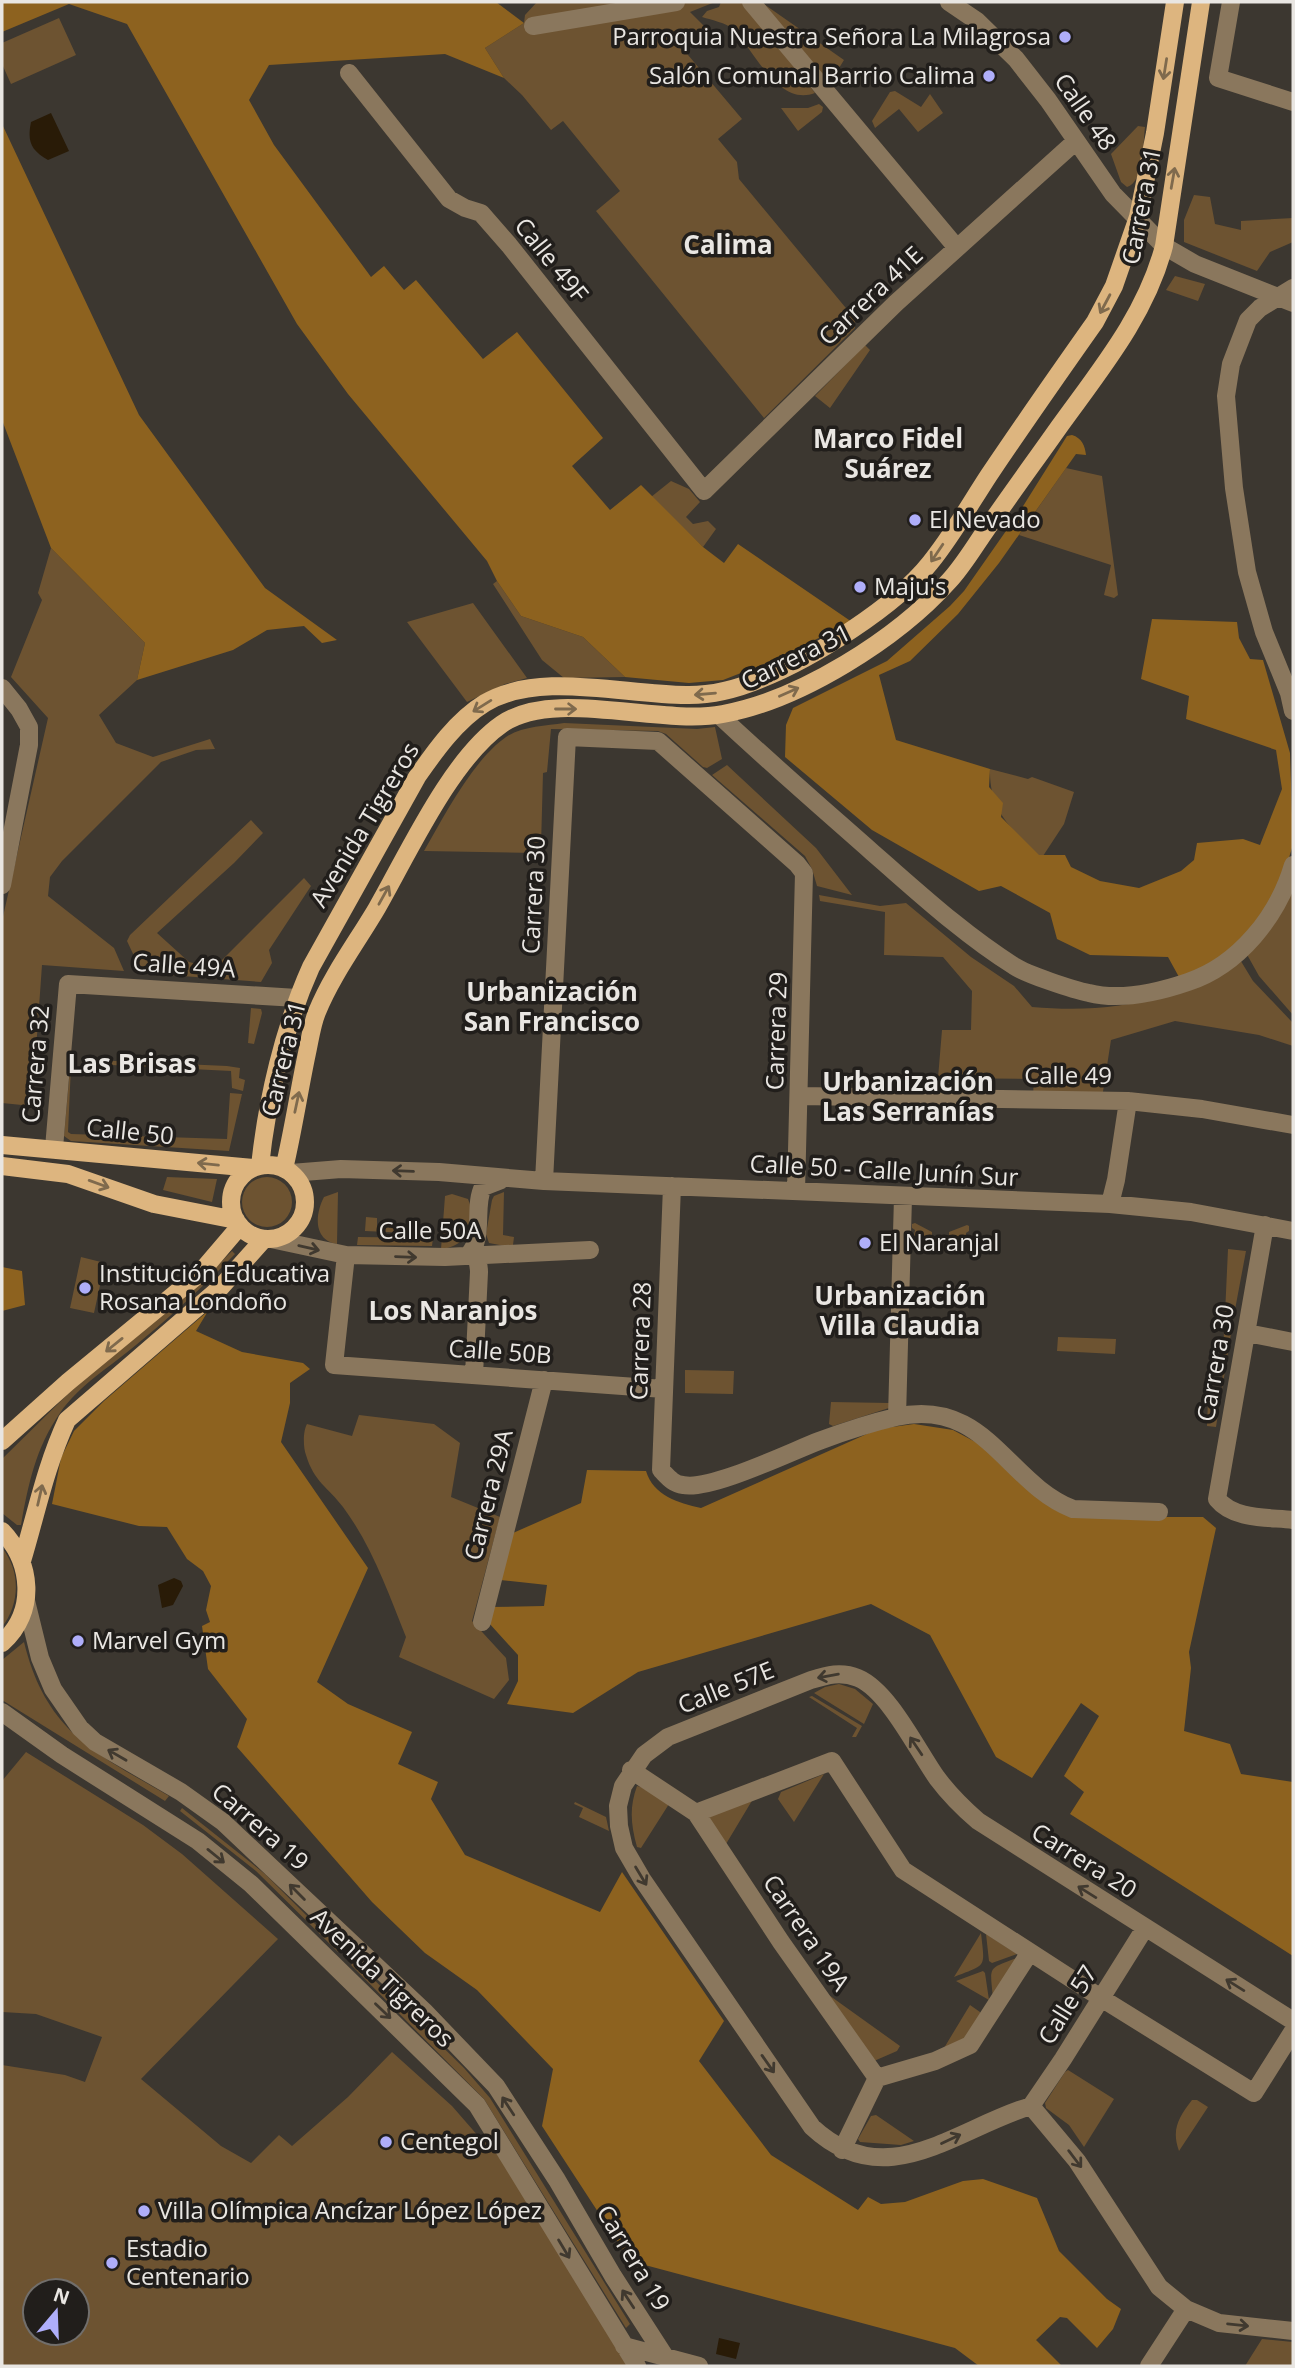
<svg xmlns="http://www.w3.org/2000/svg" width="1295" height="2368" font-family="'Open Sans',sans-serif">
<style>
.green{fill:#6d5331;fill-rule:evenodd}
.forest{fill:#8d621f}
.water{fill:#291b07}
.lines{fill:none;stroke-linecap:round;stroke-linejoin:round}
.minor{stroke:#8a775d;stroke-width:18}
.major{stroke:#ddb57f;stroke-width:18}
.oneway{stroke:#7f6a4d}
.oneway2{stroke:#40392f}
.poi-dot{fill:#afaefa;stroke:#211e1b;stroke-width:2.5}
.labels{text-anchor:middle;stroke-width:7;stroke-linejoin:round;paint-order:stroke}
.poi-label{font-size:24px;fill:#e9e6e2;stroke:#211e1b;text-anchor:start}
.street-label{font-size:24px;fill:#e9e6e2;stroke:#211e1b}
.neighbourhood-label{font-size:26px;font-weight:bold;fill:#e9e6e2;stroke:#211e1b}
</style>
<rect width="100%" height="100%" fill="#3c3730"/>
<path class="green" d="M 537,2 L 715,2 L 690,12 L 707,29 L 683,49 L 742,119 L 718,139 L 737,162 L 739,179 L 855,319 L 855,328 L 764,418 L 596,211 L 620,191 L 563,121 L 551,130 L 522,95 L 504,78 L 485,48 L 524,23 L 525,15 Z
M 721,2 L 742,2 L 748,7 L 815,93 C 778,107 755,51 733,29 C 726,23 712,20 702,17 L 707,11 L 719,7 Z
M 761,2 L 844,60 L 828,86 Z
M 59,18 L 76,55 L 11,84 L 2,64 L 2,43 Z
M 895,91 L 921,107 L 930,94 L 943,113 L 918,132 L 899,109 L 875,128 L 872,121 L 890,92 Z
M 819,104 L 823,107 L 822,112 L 798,131 L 781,108 L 808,108 Z
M 1138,126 L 1145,127 C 1143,143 1144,182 1127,187 L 1121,182 L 1111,154 Z
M 1194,195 L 1210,197 L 1215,224 L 1241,230 L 1241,221 L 1293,218 L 1293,242 L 1270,252 L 1257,271 L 1184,242 L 1184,220 Z
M 1175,276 L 1205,284 L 1198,301 L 1166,290 Z
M 865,345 L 870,350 L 830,408 L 815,396 Z
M 1066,468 L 1102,476 L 1118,595 L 1114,598 L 1104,595 L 1111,565 L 1019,535 Z
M 671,481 L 689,489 L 700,502 L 686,517 L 693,524 L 708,521 L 716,529 L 703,547 L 651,497 Z
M 51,548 L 145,643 L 137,680 L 99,715 L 116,743 L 153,757 L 210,739 L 215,749 L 196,750 L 161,762 L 62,861 L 50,877 L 48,896 L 114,948 L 124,971 L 42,965 L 32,1106 L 2,1103 L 2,921 L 48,718 L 11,677 L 42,600 L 38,593 Z
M 497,581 L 521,616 L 583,637 L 625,677 L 564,678 L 542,660 L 493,584 Z
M 473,603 L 527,678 L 505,684 L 467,702 L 407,622 Z
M 564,723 L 697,729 L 715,727 L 722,759 L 707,768 L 703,767 L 666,734 L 658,731 L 551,729 L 547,772 L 543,773 L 541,846 L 537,853 L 424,851 C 444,816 473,760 506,737 C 522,726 546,726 564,723 Z
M 727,765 L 816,848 L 852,895 L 817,886 L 812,869 L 805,856 L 712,775 Z
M 990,769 L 1028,779 L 1032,777 L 1074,792 L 1064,824 L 1043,856 L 1039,856 C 1011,828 989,811 990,769 Z
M 251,820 L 263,833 L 234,863 L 157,933 L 189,962 L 214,968 L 304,878 L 311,886 L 269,950 L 272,963 L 261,982 L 142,973 L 127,941 L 130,935 Z
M 1293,889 L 1293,1015 L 1259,976 L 1245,951 Z
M 819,895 L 880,906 L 906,903 L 971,957 L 1014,986 L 1032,1007 C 1079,1011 1122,1009 1166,994 C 1191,985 1216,970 1239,958 L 1253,981 L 1293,1023 L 1293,1046 L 1259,1035 L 1175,1021 L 1111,1040 L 1102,1098 L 1033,1095 L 1034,1079 L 938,1078 L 942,1030 L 971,1030 L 972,991 L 943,957 L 884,955 L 885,912 L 820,901 Z
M 251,1008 L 261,1009 L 262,1013 L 254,1044 L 248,1043 Z
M 71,1057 L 76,1062 L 71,1066 L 68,1132 L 71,1134 L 227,1139 L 230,1093 L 242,1094 L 229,1151 L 71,1141 L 64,1136 Z
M 93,1060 L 227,1066 L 240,1068 L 239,1078 L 245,1080 L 243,1091 L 232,1088 L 231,1071 L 92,1064 Z
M242 1202a25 25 0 1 1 50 0a25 25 0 1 1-50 0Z
M 167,1177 L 217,1179 L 212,1202 L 163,1190 Z
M 338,1192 L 337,1244 C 313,1240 315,1214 324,1197 Z
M 504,1192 L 503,1235 L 514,1237 L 513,1245 L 505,1246 L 489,1243 L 486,1234 L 492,1200 L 494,1196 Z
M 452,1194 L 468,1199 C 478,1222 468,1247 441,1249 L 445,1196 Z
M 366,1217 L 377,1218 L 377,1227 L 432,1230 L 432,1234 L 365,1231 Z
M 915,1223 L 932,1232 L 932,1235 L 912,1242 L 911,1236 L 914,1235 L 915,1230 L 912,1228 L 912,1224 Z
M 967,1225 L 969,1226 L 969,1231 L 966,1233 L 966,1237 L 969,1238 L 968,1245 L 949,1235 L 949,1232 Z
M 358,1237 L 433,1238 L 432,1246 L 357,1245 Z
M 1228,1249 L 1246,1251 L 1234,1315 L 1225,1314 Z
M 232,1251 L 235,1254 C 204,1286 170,1317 136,1345 C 110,1367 79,1385 60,1413 C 36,1447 28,1485 21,1525 L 17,1525 L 2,1513 L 2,1459 L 73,1389 L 207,1276 Z
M 81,1257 L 105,1263 L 94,1313 L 70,1308 Z
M 1223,1321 L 1233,1321 L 1222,1390 L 1224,1330 L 1222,1327 Z
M 1058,1337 L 1116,1339 L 1115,1354 L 1057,1351 Z
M 685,1370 L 734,1371 L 733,1394 L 685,1393 Z
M 1208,1400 L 1220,1401 L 1216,1427 L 1207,1426 Z
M 831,1402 L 889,1403 L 889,1408 L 833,1426 L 829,1424 Z
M 359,1415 L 434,1424 L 460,1443 L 451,1497 L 500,1517 L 472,1621 L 506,1658 L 509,1680 L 494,1699 L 399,1657 L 406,1637 C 388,1592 372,1546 343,1507 C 328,1487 314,1482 306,1455 C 303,1447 303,1431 307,1424 L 352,1436 Z
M 2,1548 C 21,1571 20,1604 2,1627 Z
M 24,1642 C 46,1732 95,1753 169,1796 L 165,1801 L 2,1700 L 2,1660 Z
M 839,1684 L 855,1689 L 873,1704 L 864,1724 L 814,1693 L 825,1687 Z
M 812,1696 L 862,1726 L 856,1737 L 852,1737 L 857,1728 L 809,1697 Z
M 26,1752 L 143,1825 L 182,1854 L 278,1939 L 141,2079 L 221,2146 L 251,2163 L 279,2135 L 292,2146 L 348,2097 L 392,2052 L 452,2106 L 479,2137 L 490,2129 L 637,2366 L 2,2366 L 2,2065 L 65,2075 L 85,2082 L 102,2037 L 36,2014 L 2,2012 L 2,1781 ZM 35,2291 L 77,2291 L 77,2333 L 35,2333 Z
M 824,1774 L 794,1822 L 778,1799 L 781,1792 Z
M 637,1786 L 641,1787 L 669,1804 L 641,1848 L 637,1847 C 631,1825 629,1808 637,1786 Z
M 753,1799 L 726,1844 L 708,1822 L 709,1816 Z
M 575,1802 L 606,1817 L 609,1831 L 579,1817 L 583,1808 L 574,1804 Z
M 182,1808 L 265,1874 L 341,1950 L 338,1952 L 256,1871 L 180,1811 Z
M 981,1933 C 985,1969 987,1964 954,1977 Z
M 986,1934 L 1017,1954 L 992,1963 L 989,1961 Z
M 1017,1958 L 993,1998 C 990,1966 987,1969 1017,1958 Z
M 355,1961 L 464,2068 L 490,2098 L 630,2324 L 626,2328 L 484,2099 L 351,1965 Z
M 983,1971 L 985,1973 L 989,2000 L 956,1981 Z
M 826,1993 L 900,2046 L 897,2051 L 874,2061 Z
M 970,2005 L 980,2012 L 981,2019 L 968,2040 L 944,2048 Z
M 1068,2070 L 1114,2099 L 1084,2147 L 1069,2125 L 1046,2108 L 1045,2103 L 1065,2072 Z
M 1192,2100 L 1197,2100 L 1208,2107 L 1179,2151 C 1171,2129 1179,2117 1192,2100 Z
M 876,2115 L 914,2141 L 901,2145 L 860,2142 L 858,2139 L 871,2116 Z
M 1262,2339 L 1293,2342 L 1293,2366 L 1245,2366 Z"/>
<path class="forest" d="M 2,2 L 496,2 L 524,23 L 485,48 L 504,78 L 445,54 L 269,65 L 249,100 L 274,145 L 371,277 L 384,266 L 404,290 L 416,280 L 483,359 L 517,332 L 603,438 L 572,466 L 610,510 L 641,485 L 703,547 L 724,563 L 738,544 L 852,622 L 769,662 L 723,680 L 689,683 L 625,677 L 583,637 L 521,616 L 497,581 L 487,561 L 348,394 L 297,324 L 127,24 L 69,4 L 2,32 Z
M 2,124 L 139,415 L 265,588 L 337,640 L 322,643 L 304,626 L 267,630 L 233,650 L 137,680 L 145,643 L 51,548 L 2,420 Z
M 1072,435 C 1082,438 1085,446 1086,455 L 1076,454 L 999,563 L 958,614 L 910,661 L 879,675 L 896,740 L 990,769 L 989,787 L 1003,803 L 1001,817 L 1039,855 L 1065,855 L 1071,867 L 1100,881 L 1139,888 L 1181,871 L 1194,860 L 1197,843 L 1243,839 L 1260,845 L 1282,789 L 1276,750 L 1186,719 L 1189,696 L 1141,679 L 1152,619 L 1237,622 L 1239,638 L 1250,659 L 1263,660 L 1290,753 L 1293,845 L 1281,883 L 1251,934 L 1224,959 L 1179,977 L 1168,957 L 1090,955 L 1057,939 L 1050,913 L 1001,886 L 979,891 L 872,830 L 785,757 L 786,725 L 793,708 L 887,661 L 950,606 L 964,591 L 1020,511 L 1067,436 Z
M 2,1267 L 22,1271 L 25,1305 L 2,1311 Z
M 208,1311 L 196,1331 L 242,1352 L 303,1363 L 310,1369 L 290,1383 L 290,1403 L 281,1442 L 368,1568 L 317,1682 L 348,1704 L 412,1732 L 398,1764 L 438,1782 L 431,1799 L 465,1855 L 600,1912 L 622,1872 L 724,2021 L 699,2061 L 771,2155 L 858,2210 L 868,2197 L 881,2204 L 905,2202 L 963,2181 L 983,2179 L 1037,2198 L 1059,2251 L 1107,2299 L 1121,2309 L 1113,2329 L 1097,2348 L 1067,2318 L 1060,2317 L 1036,2340 L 1062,2366 L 979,2366 L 955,2348 L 630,2261 L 542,2126 L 553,2069 L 477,1990 L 425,1953 L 372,1902 L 237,1747 L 247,1719 L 208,1669 L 202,1626 L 210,1622 L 206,1610 L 211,1586 L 203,1571 L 187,1559 L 167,1527 L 139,1526 L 52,1504 L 61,1458 L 74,1431 L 104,1401 Z
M 914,1424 L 953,1430 L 981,1445 L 1076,1517 L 1203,1517 L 1216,1528 L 1189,1652 L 1191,1668 L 1184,1731 L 1230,1744 L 1241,1774 L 1293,1782 L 1293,1956 L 1070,1814 L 1084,1792 L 1064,1776 L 1099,1716 L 1081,1703 L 1032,1778 L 996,1757 L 930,1635 L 871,1604 L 638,1672 L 573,1713 L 507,1704 L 518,1681 L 518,1655 L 488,1622 L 490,1607 L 544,1606 L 547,1585 L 500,1580 L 513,1533 L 581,1503 L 587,1470 L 646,1471 C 653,1495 678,1503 701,1508 L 878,1429 Z"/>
<path class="water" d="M 51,113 L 69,151 L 48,160 C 31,150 27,142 31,122 Z
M 174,1578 L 181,1581 L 183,1586 L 173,1605 L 162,1608 L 158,1585 Z
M 719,2338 L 740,2343 L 736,2359 L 716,2354 Z"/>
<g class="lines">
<path class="minor" d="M 751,2 L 957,248
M 949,2 L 977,21 L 1016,59 L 1048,100 L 1113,194 L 1164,246 L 1195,264 L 1293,303
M 1231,2 L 1218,78 L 1293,102
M 533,26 L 676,2
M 349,73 L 449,199 L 465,208 L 481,213 L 509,245 L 704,491 L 896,303 L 1076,141
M 1293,288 L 1260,308 L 1248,320 L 1231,364 L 1226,396 L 1234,488 L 1247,572 L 1264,632 L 1289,693 L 1293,711
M 2,688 L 19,709 L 29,727 L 29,745 L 2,885
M 719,715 C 769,762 821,807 873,853 C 918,892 963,934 1014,966 C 1026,974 1073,990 1089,993 C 1121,1001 1156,993 1188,982 C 1239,965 1278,916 1293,865
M 799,1096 L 1128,1101 L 1202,1109 L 1293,1125
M 54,1148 L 68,984 L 297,998
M 291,1173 L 341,1169 L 439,1172 L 544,1181 L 1110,1204 L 1191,1212 L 1293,1231
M 544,1181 L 567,737 L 658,741 L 797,864 L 804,873 L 796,1191
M 672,1186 L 661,1470 C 668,1477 673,1484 683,1485 C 710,1491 790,1452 819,1441 C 843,1432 870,1423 896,1417 C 986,1397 1006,1483 1073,1509 L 1159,1512
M 1110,1204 L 1116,1180 L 1128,1101
M 1265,1225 L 1217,1499 C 1234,1520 1268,1517 1293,1520
M 271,1239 L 346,1255 L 445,1257 L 590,1250
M 346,1255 L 334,1365 L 664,1389
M 468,1255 C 485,1239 473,1206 483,1187 L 501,1180
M 1247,1333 L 1293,1342
M 474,1375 L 479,1272 C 479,1262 475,1256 475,1246
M 897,1417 L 903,1197
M 26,1601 L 40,1658 L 53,1689 L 80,1728 L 95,1742 L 181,1792 L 223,1822 L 424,2011 L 496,2086 L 557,2180 L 613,2276 L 671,2366
M 482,1622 L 544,1380
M 2,1712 L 62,1755 L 198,1841 L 251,1884 L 477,2105 L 637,2366
M 631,1770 L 696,1813 L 832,1761 L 903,1870 L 1101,1998 L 1254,2093 L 1293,2031
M 696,1813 L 781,1942 L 877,2078
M 1031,2106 C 955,2129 886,2196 812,2127 L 642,1879 L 624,1848 L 619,1826 L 618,1806 L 623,1786 L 644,1755 L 668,1737 L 811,1680 C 827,1675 841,1671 858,1678 C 889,1691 917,1750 937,1778 C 949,1794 963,1808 978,1821 L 1293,2021
M 1031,2106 L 1077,2161 L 1159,2287 L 1186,2309 L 1219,2323 L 1293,2331
M 1031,2106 L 1063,2059 L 1145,1928
M 842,2150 L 877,2078 L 935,2061 L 970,2045 L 1030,1952
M 624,2346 L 699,2366
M 1149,2366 L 1186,2309"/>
<path class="major" d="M 2,1145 L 253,1168
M231 1202a37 37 0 1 1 74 0a37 37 0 1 1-74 0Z
M 2,1166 L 68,1174 L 154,1204 L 236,1220
M 260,1166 C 267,1100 284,1027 311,967 L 417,777 C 435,751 457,720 485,703 C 541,670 627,696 689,695 C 714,695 737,689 761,679 C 812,659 896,606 930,563 C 952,536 970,504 989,475 C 1024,423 1059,373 1095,322 L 1114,286 L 1138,217 L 1155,133 L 1175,2
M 284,1169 C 293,1131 299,1091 307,1053 C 310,1039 312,1024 317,1012 C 332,975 357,942 377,908 C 408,854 451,759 502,724 C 554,688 659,726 723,714 C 800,700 897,639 949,581 C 963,566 974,547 986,530 C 1010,495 1035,461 1059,427 C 1100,370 1146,315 1164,246 L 1201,2
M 2,1441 L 68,1382 L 199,1274 L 240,1226
M 2,1531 C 32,1562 37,1612 2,1643
M 22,1561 C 37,1511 45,1468 67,1420 L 221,1287 L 264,1239"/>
</g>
<defs><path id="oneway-shaft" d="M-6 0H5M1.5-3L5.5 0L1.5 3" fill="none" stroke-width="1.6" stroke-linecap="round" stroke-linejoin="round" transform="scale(1.75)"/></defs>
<g class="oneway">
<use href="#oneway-shaft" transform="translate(1165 69) rotate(99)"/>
<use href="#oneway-shaft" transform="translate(1173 178) rotate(-80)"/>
<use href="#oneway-shaft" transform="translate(1105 304) rotate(118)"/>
<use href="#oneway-shaft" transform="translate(937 553) rotate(124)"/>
<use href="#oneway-shaft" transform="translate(789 692) rotate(-24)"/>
<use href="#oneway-shaft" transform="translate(705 694) rotate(175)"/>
<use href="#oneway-shaft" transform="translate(482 706) rotate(148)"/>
<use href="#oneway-shaft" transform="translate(566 709)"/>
<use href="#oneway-shaft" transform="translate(384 895) rotate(-61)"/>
<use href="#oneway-shaft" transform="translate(297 1102) rotate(-78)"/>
<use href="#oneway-shaft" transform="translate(208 1164) rotate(-174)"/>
<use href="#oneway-shaft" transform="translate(99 1184) rotate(20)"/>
<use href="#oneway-shaft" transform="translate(114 1345) rotate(141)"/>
<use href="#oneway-shaft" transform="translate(40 1495) rotate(-77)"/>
</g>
<g class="oneway2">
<use href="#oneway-shaft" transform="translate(403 1171) rotate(-178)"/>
<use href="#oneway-shaft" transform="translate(309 1248) rotate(13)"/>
<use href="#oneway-shaft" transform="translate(406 1257) rotate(2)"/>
<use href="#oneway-shaft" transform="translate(828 1676) rotate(170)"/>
<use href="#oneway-shaft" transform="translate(916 1746) rotate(-124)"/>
<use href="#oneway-shaft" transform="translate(117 1755) rotate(-150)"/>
<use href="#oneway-shaft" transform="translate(216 1856) rotate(39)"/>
<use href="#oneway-shaft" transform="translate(641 1876) rotate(59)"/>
<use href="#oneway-shaft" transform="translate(297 1892) rotate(-135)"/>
<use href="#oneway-shaft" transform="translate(1087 1892) rotate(-148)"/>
<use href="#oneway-shaft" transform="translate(1235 1985) rotate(-148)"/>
<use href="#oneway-shaft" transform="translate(383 2011) rotate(44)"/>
<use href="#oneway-shaft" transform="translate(768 2064) rotate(55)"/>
<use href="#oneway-shaft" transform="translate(508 2106) rotate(-123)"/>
<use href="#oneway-shaft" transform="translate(951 2139) rotate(-25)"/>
<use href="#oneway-shaft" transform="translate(1075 2159) rotate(53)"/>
<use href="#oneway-shaft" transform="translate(564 2249) rotate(59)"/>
<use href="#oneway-shaft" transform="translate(628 2299) rotate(-123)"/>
<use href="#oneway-shaft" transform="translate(1238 2325) rotate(6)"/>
</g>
<g class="poi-dot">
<circle cx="1065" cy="37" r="7"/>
<circle cx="989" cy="76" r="7"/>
<circle cx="915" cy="520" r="7"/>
<circle cx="860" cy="587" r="7"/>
<circle cx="865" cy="1243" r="7"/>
<circle cx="85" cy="1288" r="7"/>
<circle cx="78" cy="1641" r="7"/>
<circle cx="386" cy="2142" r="7"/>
<circle cx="144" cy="2211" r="7"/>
<circle cx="112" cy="2263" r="7"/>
</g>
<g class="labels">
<g class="poi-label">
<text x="1051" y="45" text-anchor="end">Parroquia Nuestra Señora La Milagrosa</text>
<text x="975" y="84" text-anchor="end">Salón Comunal Barrio Calima</text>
<text x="929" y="528">El Nevado</text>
<text x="874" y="595">Maju's</text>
<text x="879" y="1251">El Naranjal</text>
<text x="99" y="1282">Institución Educativa<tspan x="99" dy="28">Rosana Londoño</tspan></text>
<text x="92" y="1649">Marvel Gym</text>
<text x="400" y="2150">Centegol</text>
<text x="158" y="2219">Villa Olímpica Ancízar López López</text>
<text x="126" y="2257">Estadio<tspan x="126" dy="28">Centenario</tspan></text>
</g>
<g class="street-label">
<text transform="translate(1085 112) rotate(55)" y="8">Calle 48</text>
<text transform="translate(1142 206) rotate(-79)" y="8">Carrera 31</text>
<text transform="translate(551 260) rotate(51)" y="8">Calle 49F</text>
<text transform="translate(871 296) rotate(-43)" y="8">Carrera 41E</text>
<text transform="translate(796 657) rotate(-26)" y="8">Carrera 31</text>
<text transform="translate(365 825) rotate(-59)" y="8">Avenida Tigreros</text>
<text transform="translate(534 895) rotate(-87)" y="8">Carrera 30</text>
<text transform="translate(184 966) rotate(4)" y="8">Calle 49A</text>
<text transform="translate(777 1031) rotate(-88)" y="8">Carrera 29</text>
<text transform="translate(284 1059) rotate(-76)" y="8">Carrera 31</text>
<text transform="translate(36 1064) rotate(-85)" y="8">Carrera 32</text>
<text x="1068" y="1084">Calle 49</text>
<text transform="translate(130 1132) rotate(6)" y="8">Calle 50</text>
<text transform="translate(884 1171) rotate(3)" y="8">Calle 50 - Calle Junín Sur</text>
<text x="430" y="1239">Calle 50A</text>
<text transform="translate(641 1341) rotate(-88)" y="8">Carrera 28</text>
<text transform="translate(500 1352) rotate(4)" y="8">Calle 50B</text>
<text transform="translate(1216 1363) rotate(-80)" y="8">Carrera 30</text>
<text transform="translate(489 1495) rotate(-76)" y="8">Carrera 29A</text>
<text transform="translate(726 1688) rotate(-22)" y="8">Calle 57E</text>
<text transform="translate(260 1827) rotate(41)" y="8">Carrera 19</text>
<text transform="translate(1084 1861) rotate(32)" y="8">Carrera 20</text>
<text transform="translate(806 1933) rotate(56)" y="8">Carrera 19A</text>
<text transform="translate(382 1978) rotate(44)" y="8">Avenida Tigreros</text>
<text transform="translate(1068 2005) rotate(-58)" y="8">Calle 57</text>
<text transform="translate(633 2258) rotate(59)" y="8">Carrera 19</text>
</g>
<g class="neighbourhood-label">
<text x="728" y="254">Calima</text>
<text x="888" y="448">Marco Fidel<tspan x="888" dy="30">Suárez</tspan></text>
<text x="552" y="1001">Urbanización<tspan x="552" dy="30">San Francisco</tspan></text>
<text x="132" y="1073">Las Brisas</text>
<text x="908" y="1091">Urbanización<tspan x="908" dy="30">Las Serranías</tspan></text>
<text x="900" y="1305">Urbanización<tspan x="900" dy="30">Villa Claudia</tspan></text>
<text x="453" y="1320">Los Naranjos</text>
</g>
</g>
<rect width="1295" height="2368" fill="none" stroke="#e9e6e2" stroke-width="7"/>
<g transform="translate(56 2312) rotate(19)"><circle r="33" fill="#211e1b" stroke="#716e6b" stroke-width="2"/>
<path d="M0-5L12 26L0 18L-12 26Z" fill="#afaefa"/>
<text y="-10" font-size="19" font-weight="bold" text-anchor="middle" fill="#e9e6e2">N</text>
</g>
</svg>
